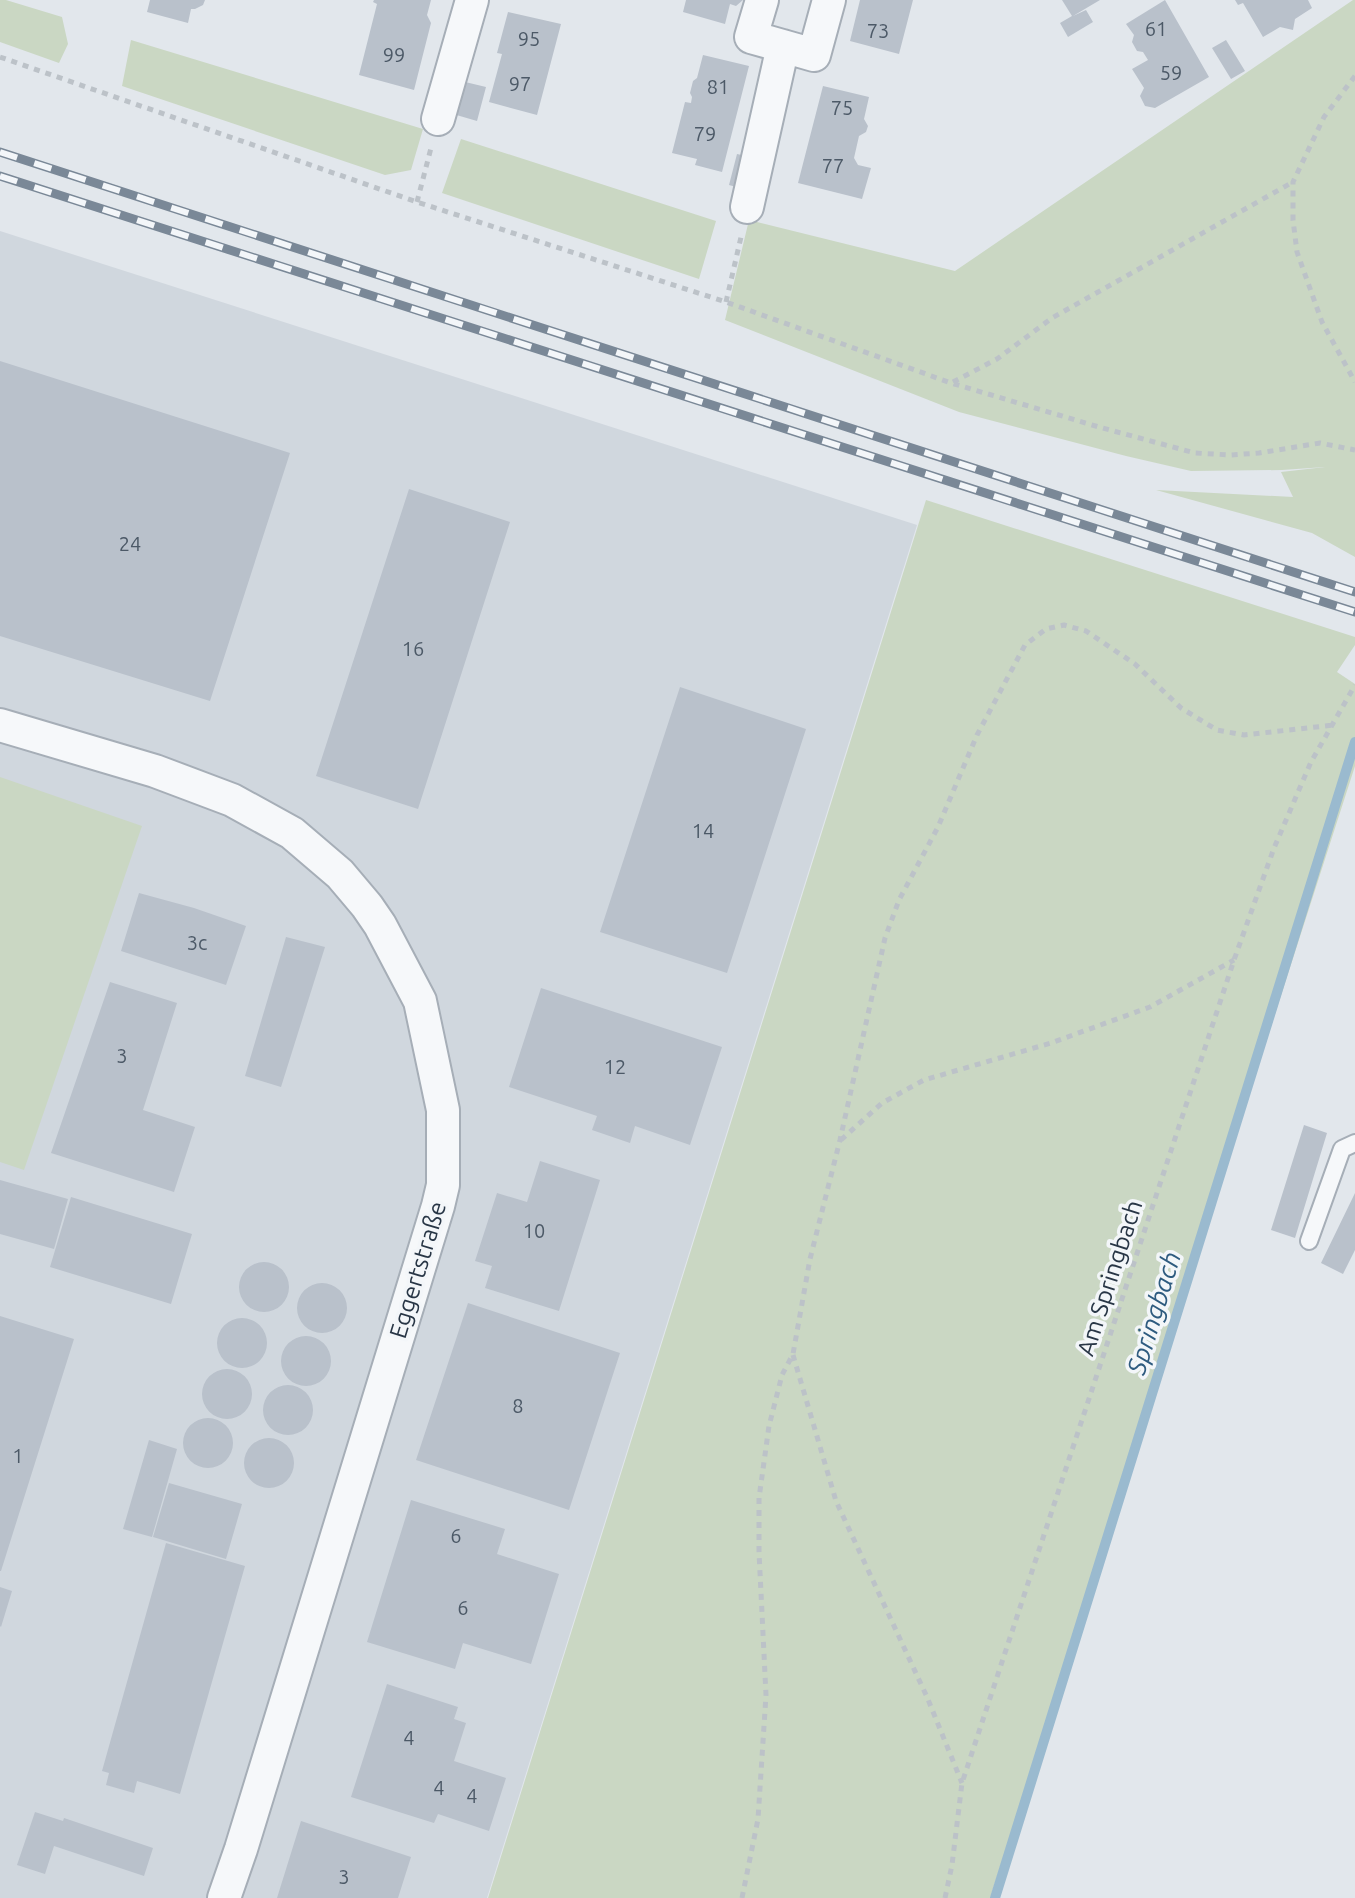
<svg xmlns="http://www.w3.org/2000/svg" width="1355" height="1898" font-family="Ubuntu,sans-serif">
<style>
.built{fill:#d0d7de}
.green{fill:#cad7c3}
.lines{fill:none;stroke-linecap:round;stroke-linejoin:round}
.stream{stroke:#9abacf;stroke-width:10}
.building{fill:#b9c1cb}
.lane-casing{stroke:#a6aeb7;stroke-width:20}
.street-casing{stroke:#a6aeb7;stroke-width:36}
.path{stroke:#bcc2c8;stroke-width:5;stroke-dasharray:6 6;stroke-linecap:butt}
.lane{stroke:#f6f8fa;stroke-width:16}
.street{stroke:#f6f8fa;stroke-width:32}
.rail-casing{stroke:#7a8897;stroke-width:9}
.rail{stroke:#f3f6f9;stroke-width:6;stroke-dasharray:18;stroke-linecap:butt}
.labels{text-anchor:middle;stroke-width:7;stroke-linejoin:round;paint-order:stroke}
.number-label{font-size:20px;fill:#4c5967}
.street-label{font-size:24px;fill:#283646;stroke:#f3f6f9}
.water-label{font-size:26px;font-style:italic;fill:#2e5b7f;stroke:#f3f6f9}
</style>
<rect width="100%" height="100%" fill="#e2e7ec"/>
<path class="built" d="M 0,231 L 917,525 L 487,1898 L 0,1898 Z"/>
<path class="green" d="M 0,0 L 6,0 L 62,17 L 68,44 L 59,63 L 0,42 Z
M 1353,0 L 1355,0 L 1355,557 L 1312,533 L 1156,490 L 1293,497 L 1281,472 L 1325,467 L 1282,470 L 1191,471 L 1126,456 L 959,412 L 725,320 L 749,220 L 955,271 Z
M 131,40 L 423,129 L 411,170 L 385,175 L 122,86 Z
M 461,139 L 716,221 L 699,279 L 442,193 Z
M 926,500 L 1355,637 L 1355,645 L 1337,672 L 1355,684 L 1355,766 L 990,1898 L 488,1898 Z
M 0,777 L 142,826 L 24,1170 L 0,1162 Z"/>
<g class="lines">
<path class="stream" d="M 995,1898 L 1355,742"/>
</g>
<path class="building" d="M 150,0 L 205,0 L 203,5 L 195,9 L 191,9 L 188,23 L 147,12 Z
M 374,0 L 431,0 L 427,15 L 431,23 L 414,90 L 359,75 L 377,4 L 373,2 Z
M 686,0 L 743,0 L 736,6 L 730,4 L 725,24 L 683,12 Z
M 860,0 L 913,0 L 899,54 L 850,41 Z
M 1062,0 L 1100,0 L 1073,16 L 1086,10 L 1093,22 L 1068,37 L 1060,23 L 1072,16 Z
M 1165,0 L 1209,77 L 1155,108 L 1145,106 L 1140,96 L 1144,88 L 1132,69 L 1148,60 L 1143,52 L 1137,51 L 1132,42 L 1134,35 L 1126,24 Z
M 1235,0 L 1308,0 L 1312,8 L 1295,19 L 1293,30 L 1280,27 L 1263,37 L 1243,3 L 1238,5 Z
M 508,12 L 561,24 L 537,115 L 489,102 L 502,54 L 497,53 Z
M 1226,40 L 1245,71 L 1231,79 L 1212,48 Z
M 703,55 L 749,66 L 722,172 L 695,165 L 697,159 L 672,153 L 685,102 L 691,103 L 692,97 L 690,93 L 693,81 L 697,78 Z
M 461,81 L 486,87 L 477,121 L 453,114 Z
M 823,86 L 869,97 L 864,119 L 868,126 L 866,132 L 859,136 L 854,158 L 858,165 L 871,168 L 862,199 L 798,183 Z
M 737,154 L 755,158 L 747,190 L 729,185 Z
M 0,361 L 290,453 L 210,701 L 0,636 Z
M 409,489 L 510,522 L 418,809 L 316,776 Z
M 680,687 L 806,729 L 727,973 L 600,932 Z
M 139,893 L 194,908 L 246,926 L 226,985 L 121,951 Z
M 286,937 L 325,947 L 281,1087 L 245,1076 Z
M 110,982 L 177,1003 L 143,1110 L 195,1127 L 174,1192 L 51,1153 Z
M 541,988 L 722,1047 L 690,1145 L 635,1126 L 630,1143 L 592,1130 L 597,1116 L 509,1087 Z
M 1304,1125 L 1327,1133 L 1295,1238 L 1271,1230 Z
M 540,1161 L 600,1180 L 559,1311 L 485,1288 L 492,1266 L 475,1261 L 497,1193 L 527,1202 Z
M 0,1180 L 68,1199 L 54,1249 L 0,1234 Z
M 1355,1193 L 1355,1250 L 1343,1274 L 1321,1263 Z
M 71,1197 L 192,1234 L 171,1304 L 50,1267 Z
M239 1287a25 25 0 1 1 50 0a25 25 0 1 1-50 0Z
M297 1308a25 25 0 1 1 50 0a25 25 0 1 1-50 0Z
M 468,1303 L 620,1353 L 569,1510 L 416,1460 Z
M 0,1316 L 74,1339 L 1,1571 L 0,1571 Z
M217 1343a25 25 0 1 1 50 0a25 25 0 1 1-50 0Z
M281 1361a25 25 0 1 1 50 0a25 25 0 1 1-50 0Z
M202 1394a25 25 0 1 1 50 0a25 25 0 1 1-50 0Z
M263 1410a25 25 0 1 1 50 0a25 25 0 1 1-50 0Z
M183 1443a25 25 0 1 1 50 0a25 25 0 1 1-50 0Z
M244 1463a25 25 0 1 1 50 0a25 25 0 1 1-50 0Z
M 149,1440 L 177,1449 L 152,1537 L 123,1529 Z
M 169,1483 L 242,1504 L 226,1559 L 153,1537 Z
M 411,1500 L 505,1529 L 497,1554 L 559,1574 L 531,1664 L 463,1643 L 455,1669 L 367,1642 Z
M 166,1543 L 245,1566 L 180,1794 L 137,1781 L 134,1793 L 106,1785 L 109,1773 L 102,1771 Z
M 0,1587 L 12,1591 L 1,1627 L 0,1626 Z
M 387,1684 L 458,1707 L 454,1719 L 466,1723 L 454,1761 L 506,1778 L 489,1831 L 438,1814 L 434,1823 L 351,1797 Z
M 35,1812 L 63,1821 L 64,1818 L 153,1848 L 144,1876 L 54,1846 L 45,1874 L 17,1865 Z
M 301,1821 L 411,1857 L 398,1898 L 277,1898 Z"/>
<g class="lines">
<defs>
<path id="lane" d="M 1309,1241 L 1342,1149 L 1355,1143"/>
<path id="street" d="M 762,0 L 751,37 L 814,55 L 829,0
M 438,119 L 472,0
M 747,207 L 783,46
M 0,725 L 155,771 L 232,800 L 292,833 L 340,874 L 367,906 L 380,925 L 420,1001 L 443,1110 L 443,1185 L 438,1206 L 241,1849 L 224,1898"/>
</defs>
<use href="#lane" class="lane-casing"/>
<use href="#street" class="street-casing"/>
<path class="path" d="M 0,57 L 417,202 L 726,302 L 951,383 L 1099,427 L 1195,453 L 1231,455 L 1259,453 L 1320,443 L 1355,450
M 1355,76 L 1324,117 L 1293,182 L 1293,220 L 1297,252 L 1322,322 L 1355,382
M 417,202 L 431,148
M 726,302 L 741,237
M 953,382 L 997,359 L 1052,318 L 1293,182
M 841,1140 L 882,1103 L 924,1080 L 1051,1043 L 1150,1007 L 1234,960
M 793,1355 L 836,1501 L 927,1697 L 962,1783
M 742,1898 L 758,1819 L 766,1695 L 759,1552 L 759,1498 L 769,1426 L 782,1375 L 793,1354 L 810,1259 L 840,1140 L 885,938 L 899,900 L 938,827 L 977,735 L 1025,645 L 1046,629 L 1064,625 L 1086,631 L 1135,664 L 1181,708 L 1217,730 L 1244,735 L 1334,725
M 945,1898 L 952,1865 L 962,1783 L 1234,960 L 1274,848 L 1311,762 L 1355,685"/>
<use href="#lane" class="lane"/>
<use href="#street" class="street"/>
<defs>
<path id="rail" d="M 0,152 L 1355,592
M 0,176 L 1355,612"/>
</defs>
<use href="#rail" class="rail-casing"/>
<use href="#rail" class="rail"/>
</g>
<g class="labels">
<g class="number-label">
<text x="1156" y="36">61</text>
<text x="878" y="38">73</text>
<text x="529" y="46">95</text>
<text x="394" y="62">99</text>
<text x="1171" y="80">59</text>
<text x="520" y="91">97</text>
<text x="718" y="94">81</text>
<text x="842" y="115">75</text>
<text x="705" y="141">79</text>
<text x="833" y="173">77</text>
<text x="130" y="551">24</text>
<text x="413" y="656">16</text>
<text x="703" y="838">14</text>
<text x="197" y="950">3c</text>
<text x="122" y="1063">3</text>
<text x="615" y="1074">12</text>
<text x="534" y="1238">10</text>
<text x="518" y="1413">8</text>
<text x="18" y="1463">1</text>
<text x="456" y="1543">6</text>
<text x="463" y="1615">6</text>
<text x="409" y="1745">4</text>
<text x="439" y="1795">4</text>
<text x="472" y="1803">4</text>
<text x="344" y="1884">3</text>
</g>
<g class="street-label">
<text transform="translate(418 1270) rotate(-73)" y="8">Eggertstraße</text>
<text transform="translate(1110 1278) rotate(-72)" y="8">Am Springbach</text>
</g>
<g class="water-label">
<text transform="translate(1154 1313) rotate(-73)" y="9">Springbach</text>
</g>
</g>
</svg>
